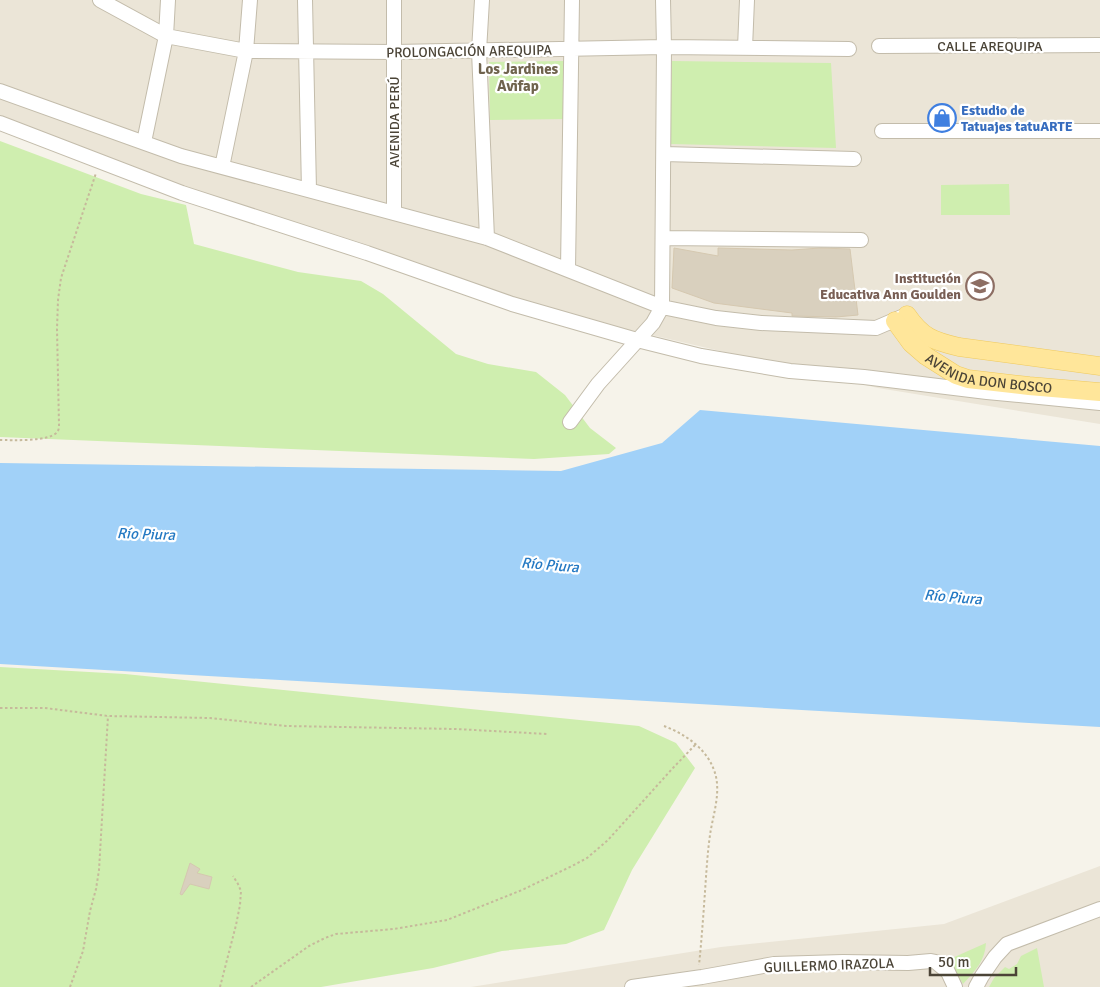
<svg xmlns="http://www.w3.org/2000/svg" width="1100" height="987" font-family="Signika,sans-serif">
<style>
.residential{fill:#ebe5d7}
.green{fill:#cfeeaf}
.water{fill:#a1d1f8}
.building{fill:#d9d0be;stroke:#d5c8b0}
.lines{fill:none;stroke-linecap:round;stroke-linejoin:round}
.minor-casing{stroke:#c3bcab;stroke-width:16}
.major-casing{stroke:#efca5f;stroke-width:19}
.path{stroke:#c6b99b;stroke-width:2;stroke-dasharray:2.5 2.5;stroke-linecap:butt}
.minor{stroke:#fff;stroke-width:14}
.major{stroke:#ffe69a;stroke-width:18}
.labels{text-anchor:middle;stroke-width:4.5;stroke-linejoin:round;paint-order:stroke}
.street-label{font-size:14px;fill:#4b4437;stroke:#fff}
.shop-label{font-size:14px;font-weight:bold;fill:#366cbe;stroke:#fff;text-anchor:start}
.education-label{font-size:14px;font-weight:bold;fill:#785e54;stroke:#fff;text-anchor:end}
.neighbourhood-label{font-size:15px;font-weight:bold;fill:#6f634d;stroke:#fff}
.water-label{font-size:15px;font-style:italic;fill:#2479c3;stroke:#fff}
</style>
<rect width="100%" height="100%" fill="#f6f3ea"/>
<path class="residential" d="M 0,0 L 1100,0 L 1100,424 L 878,388 L 540,309 L 362,243 L 0,130 Z
M 1100,866 L 1100,987 L 471,987 L 721,947 L 944,924 Z"/>
<path class="green" d="M 565,61 L 566,119 L 490,120 L 489,62 Z
M 672,61 L 831,63 L 836,148 L 670,144 Z
M 0,141 L 141,194 L 186,205 L 194,244 L 298,272 L 361,281 L 383,294 L 456,354 L 488,364 L 536,372 L 565,395 L 590,428 L 616,448 L 609,454 L 534,459 L 0,437 Z
M 1009,184 L 1010,215 L 941,215 L 941,185 Z
M 0,667 L 125,674 L 639,726 L 676,743 L 695,768 L 632,870 L 604,930 L 566,944 L 502,951 L 433,968 L 321,987 L 0,987 Z
M 986,943 C 985,961 975,971 963,984 C 957,973 954,966 941,963 Z
M 1037,948 L 1044,987 L 989,987 L 994,978 L 1005,967 L 1009,969 L 1017,964 L 1021,956 Z"/>
<path class="water" d="M 700,410 L 1100,446 L 1100,727 L 0,664 L 0,463 L 561,471 L 662,443 Z"/>
<path class="building" d="M 674,248 L 718,256 L 718,248 L 792,250 L 820,248 L 850,249 L 858,315 L 836,317 L 792,316 L 792,313 L 714,303 L 672,288 Z
M 190,863 L 200,869 L 197,873 L 212,877 L 209,889 L 190,884 L 182,895 L 180,894 Z"/>
<g class="lines">
<defs>
<path id="minor" d="M 100,0 L 166,36 L 246,51 L 395,52 L 664,47 L 849,49
M 305,0 L 309,190
M 394,0 L 394,213
M 482,0 L 479,51 L 487,238
M 879,46 L 1100,45
M 745,48 L 747,0
M 0,91 L 181,156 L 487,238 L 662,307 L 716,318 L 761,323 L 876,328 L 904,316
M 0,123 L 182,193 L 367,253 L 512,304 L 637,340 L 701,356 L 790,371 L 864,377 L 987,392 L 1100,403
M 882,131 L 1100,131
M 144,142 L 166,36 L 168,0
M 664,154 L 854,159
M 222,167 L 246,51 L 250,0
M 663,238 L 861,240
M 568,269 L 572,0
M 570,422 L 598,384 L 653,323 L 662,307 L 664,47 L 663,0
M 632,987 L 702,977 L 774,964 L 843,962 L 908,963 L 931,961 L 936,962 L 948,972 L 955,987
M 976,987 L 982,976 L 995,957 L 1007,944 L 1100,909"/>
<g id="major">
<path d="M 907,315 C 922,337 933,341 959,347 L 1100,366"/>
<path id="s1" d="M 895,321 L 911,343 L 926,356 L 956,375 L 968,379 L 1029,386 L 1100,392"/>
</g>
</defs>
<use href="#minor" class="minor-casing"/>
<use href="#major" class="major-casing"/>
<path class="path" d="M 0,440 C 11,440 50,442 57,432 C 59,430 59,427 59,425 L 57,329 L 58,300 L 61,278 L 96,173
M 0,708 L 45,708 L 108,716 L 210,718 L 286,726 L 456,729 L 547,734
M 664,726 C 685,734 706,748 714,770 C 722,791 713,814 710,835 C 708,849 707,863 706,877 C 704,906 702,936 699,965
M 70,987 L 83,951 L 90,911 L 96,889 L 99,870 L 108,716
M 220,987 L 236,925 L 240,905 L 241,891 L 238,884 L 233,876
M 251,987 L 309,946 L 325,938 L 336,934 L 394,929 L 447,920 L 522,890 L 572,866 L 587,858 L 608,840 L 672,769 L 696,744"/>
<use href="#minor" class="minor"/>
<use href="#major" class="major"/>
</g>
<defs>
<symbol id="shop-ring" viewBox="-11 -11 22 22"><circle r="9.5" fill="#fff" stroke="#3f7fe0" stroke-width="1.5"/><path d="M-5-2.5h2.3a2.7 3.5 0 0 1 5.4 0H5L5.5 6h-11ZM-1.5-2.5h3a1.5 2.3 0 0 0-3 0Z" fill="#3f7fe0"/></symbol>
<symbol id="school-ring" viewBox="-11 -11 22 22"><circle r="9.5" fill="#fff" stroke="#8d6e63" stroke-width="1.5"/><path d="M0-5L7-2L0 1L-7-2ZM-4 1L0 2.5L4 1V4Q0 6-4 4Z" fill="#8d6e63"/></symbol>
</defs>
<g fill-rule="evenodd">
<use href="#shop-ring" x="926" y="102" width="32" height="32"/>
<use href="#school-ring" x="964" y="270" width="32" height="32"/>
</g>
<g class="labels">
<g class="street-label">
<text x="990" y="51">CALLE AREQUIPA</text>
<text transform="translate(469 51) rotate(-1)" y="5">PROLONGACIÓN AREQUIPA</text>
<text transform="translate(394 122) rotate(-90)" y="5">AVENIDA PERÚ</text>
<text dy="5" stroke="none"><textPath href="#s1" startOffset="114">AVENIDA DON BOSCO</textPath></text>
<text transform="translate(829 965) rotate(-2)" y="5">GUILLERMO IRAZOLA</text>
</g>
<g class="shop-label">
<text x="961" y="115">Estudio de<tspan x="961" dy="16">Tatuajes tatuARTE</tspan></text>
</g>
<g class="education-label">
<text x="961" y="283">Institución<tspan x="961" dy="16">Educativa Ann Goulden</tspan></text>
</g>
<g class="neighbourhood-label">
<text x="518" y="74">Los Jardines<tspan x="518" dy="17">Avifap</tspan></text>
</g>
<g class="water-label">
<text transform="translate(146 534) rotate(2)" y="5">Río Piura</text>
<text transform="translate(550 565) rotate(5)" y="5">Río Piura</text>
<text transform="translate(953 597) rotate(5)" y="5">Río Piura</text>
</g>
</g>
<path d="M930 967v8h86v-8" fill="none" stroke="#4b4437" stroke-width="2.5"/>
<text x="938" y="967" font-size="15" fill="#4b4437" stroke="#ffffff" stroke-width="4" paint-order="stroke">50 m</text>
</svg>
